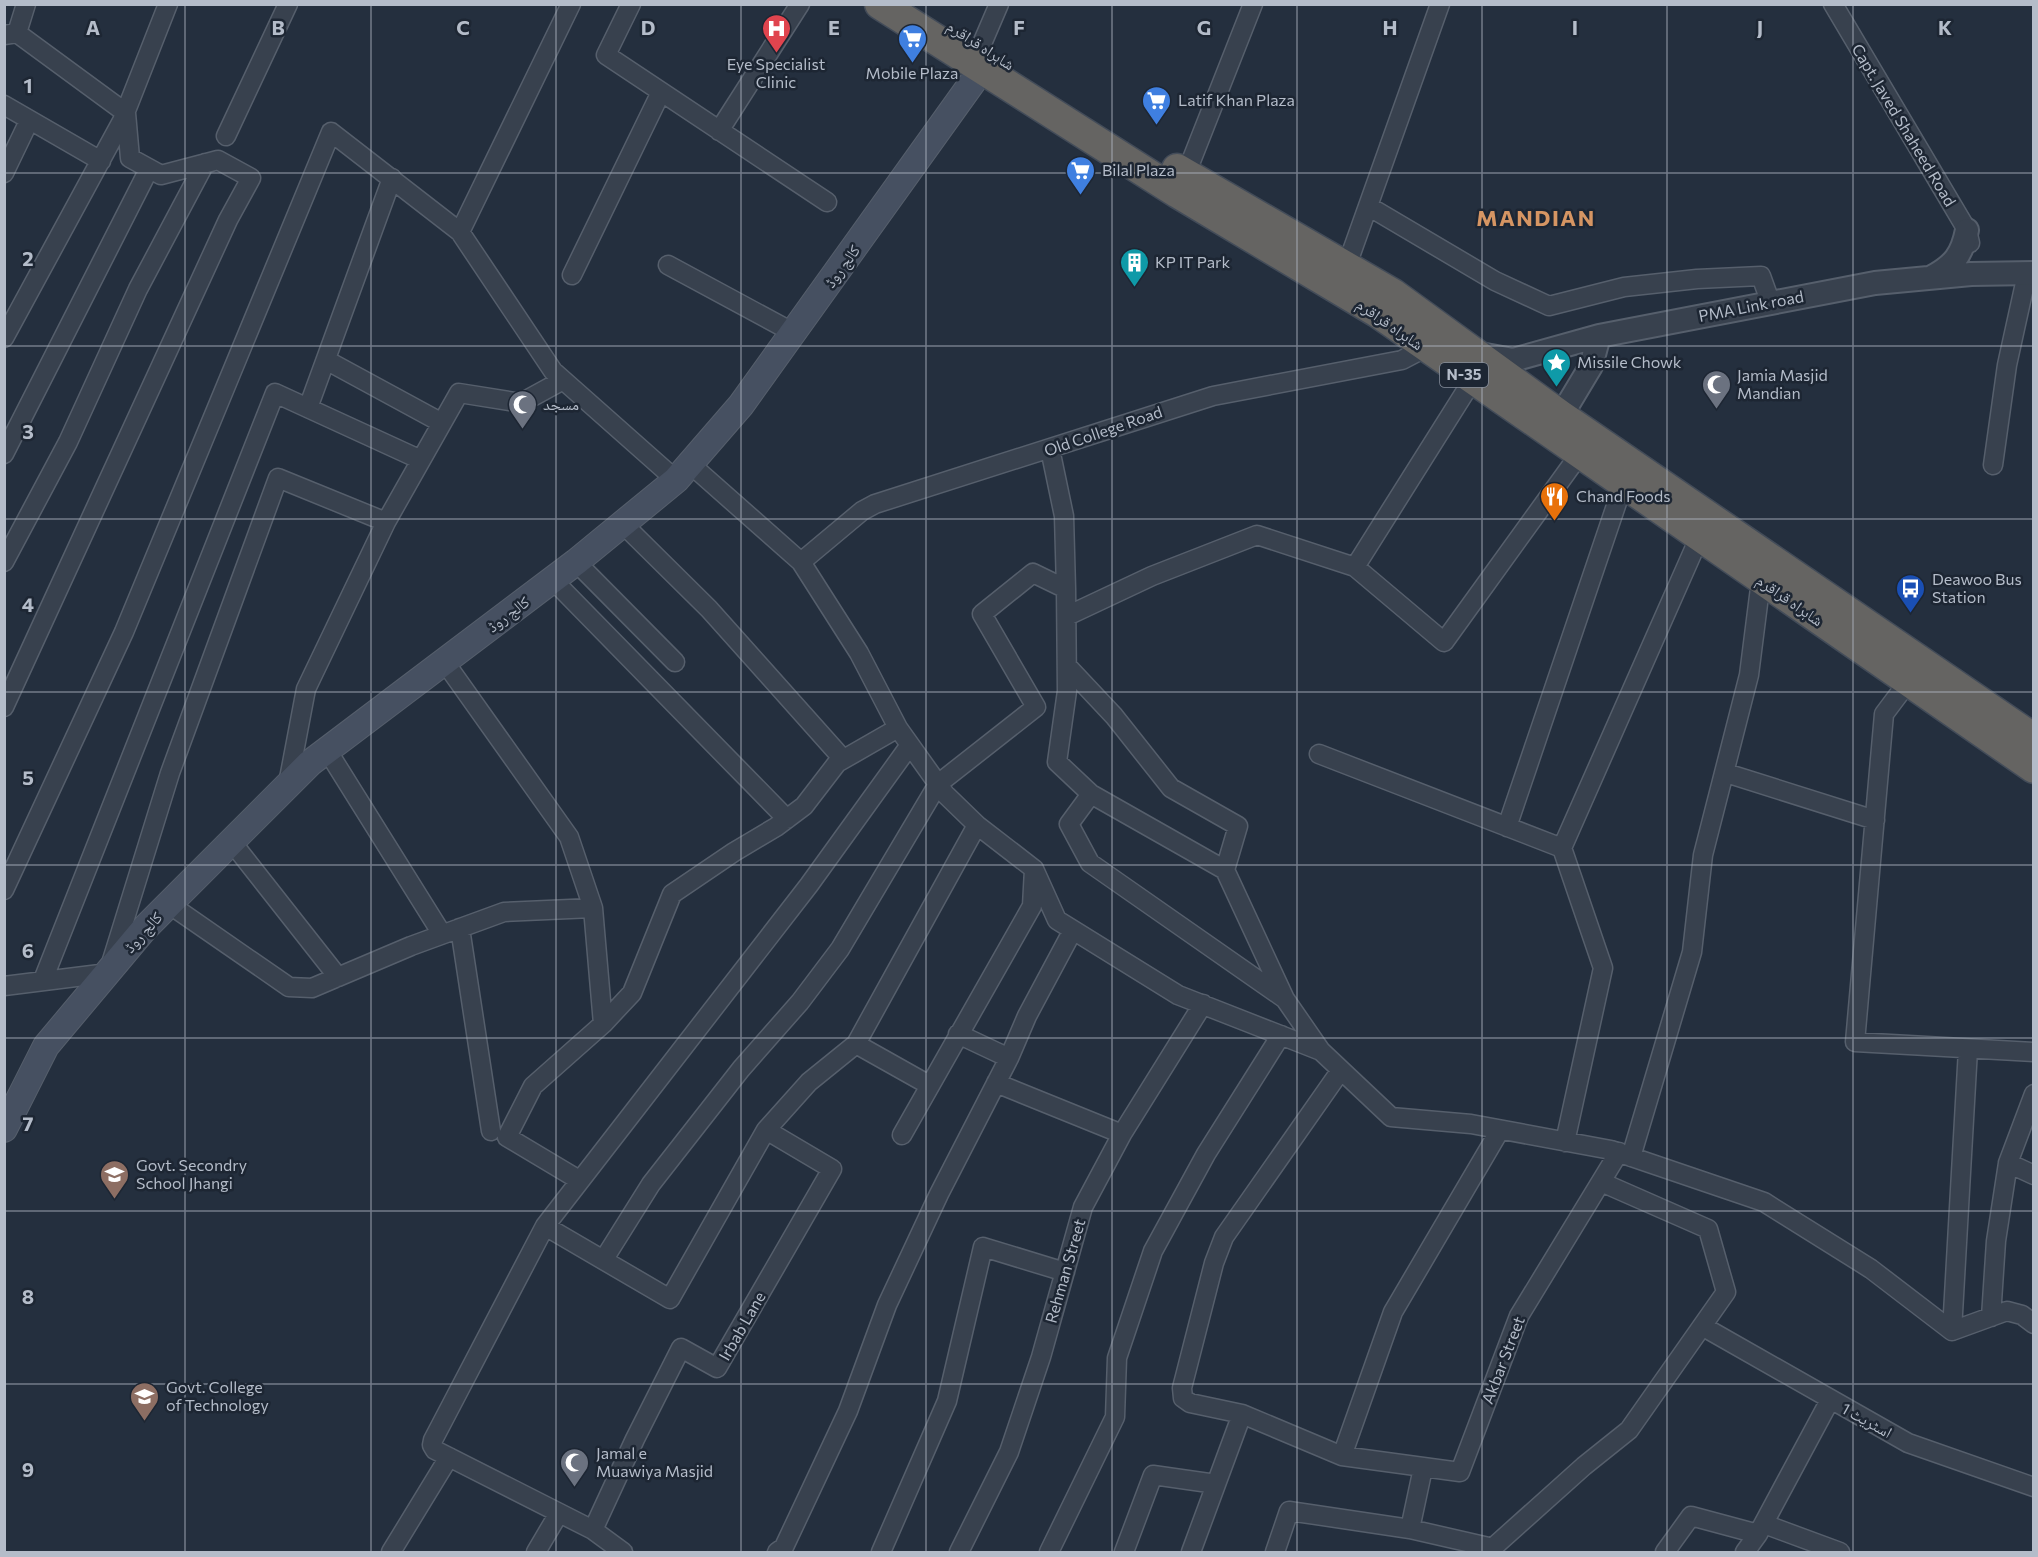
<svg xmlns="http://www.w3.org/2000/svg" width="2038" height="1557" font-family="Commissioner,'Noto Naskh Arabic',sans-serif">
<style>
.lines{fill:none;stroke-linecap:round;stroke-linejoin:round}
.minor-casing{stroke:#565f6c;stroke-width:21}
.tertiary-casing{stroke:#565f6c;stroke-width:26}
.secondary-casing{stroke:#565f6c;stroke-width:28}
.trunk-casing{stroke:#434c59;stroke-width:33}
.minor{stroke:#38414e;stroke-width:18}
.tertiary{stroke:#38414e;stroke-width:22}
.secondary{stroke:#465061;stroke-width:26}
.trunk{stroke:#656462;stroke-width:30}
.grid{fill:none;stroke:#b4bcc9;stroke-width:1.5;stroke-opacity:0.55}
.labels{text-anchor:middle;stroke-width:5;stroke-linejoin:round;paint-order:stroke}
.shield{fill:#1d2633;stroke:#878f9c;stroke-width:1.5}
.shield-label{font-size:15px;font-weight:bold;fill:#b4bcc9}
.street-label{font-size:16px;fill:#b4bcc9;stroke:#1d2633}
.poi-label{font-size:16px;fill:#b4bcc9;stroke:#1d2633;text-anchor:start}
.district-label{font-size:22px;font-weight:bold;letter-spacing:1.5px;fill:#d59563;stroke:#1d2633}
.grid-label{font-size:20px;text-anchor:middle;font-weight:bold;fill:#b4bcc9;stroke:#1d2633;stroke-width:5;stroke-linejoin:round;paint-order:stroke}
</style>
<rect width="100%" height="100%" fill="#242f3e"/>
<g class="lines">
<defs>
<path id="minor" d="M 631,4 L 606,55 L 827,202
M 1833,4 L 1967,230 L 1970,243
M 17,33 L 26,4
M 4,35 L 17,33 L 126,113 L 130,158 L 161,175 L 218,160 L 251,178 L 228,220 L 4,707
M 981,46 L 999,4
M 4,105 L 101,161
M 719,131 L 800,4
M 226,136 L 288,4
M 4,173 L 29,121
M 1186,174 L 1253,4
M 1368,206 L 1495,281 L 1549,306 L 1624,287 L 1697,279 L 1761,276 L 1770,301
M 460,232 L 571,4
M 668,265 L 794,333
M 1347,265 L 1440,4
M 572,275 L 661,92
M 4,338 L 122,121 L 168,4
M 326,360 L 442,423
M 308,408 L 392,178
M 1050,449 L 1064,516 L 1066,589 L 1067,691 L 1057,762 L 1091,794 L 1069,824 L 1090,863 L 1285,999 L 1321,1051
M 4,454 L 149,169
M 689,463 L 801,562 L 859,653 L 898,728 L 945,794 L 977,825 L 1034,869 L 1032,906 L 902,1135
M 1993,465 L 2007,365 L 2027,274
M 623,524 L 709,609 L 843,759
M 4,562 L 68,442 L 138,289 L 205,163
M 576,562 L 675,662
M 801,562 L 862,511 L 875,504 L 1213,396 L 1402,360 L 1425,348
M 1355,567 L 1472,381
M 553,580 L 787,819
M 1067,616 L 1152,576 L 1257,535 L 1355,567 L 1444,642 L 1579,455
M 444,661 L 569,837 L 593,908
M 1067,666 L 1114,716 L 1171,788 L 1238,826 L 1225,870
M 1908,682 L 1884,714 L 1855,1042 L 2034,1052
M 327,750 L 442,934
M 1319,754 L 1562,848
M 1726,773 L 1875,820
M 288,784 L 306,689 L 386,522 L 459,393 L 521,403 L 563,380
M 1091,794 L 1225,870 L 1284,997
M 1507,827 L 1623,485
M 231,841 L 338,977
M 1034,869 L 1057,920 L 1178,995 L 1321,1051 L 1391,1117 L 1471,1124 L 1611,1150 L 1764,1202 L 1871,1269 L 1952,1331 L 2007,1311 L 2022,1315 L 2034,1324
M 4,890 L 124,632 L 331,132 L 460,232 L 553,371 L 676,480
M 169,904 L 289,987 L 312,988 L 411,946 L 504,912 L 593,908 L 603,1024 L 533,1086 L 507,1137 L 579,1180
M 460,928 L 491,1131
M 43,980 L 275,393 L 421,460
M 4,986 L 108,973 L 170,773 L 278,478 L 386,522
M 603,1024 L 632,993 L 672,894 L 734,852 L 776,827 L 804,806 L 837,763 L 898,728
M 958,1034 L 1009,1058
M 856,1044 L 929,1085
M 1341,1070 L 1224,1237 L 1214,1263 L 1182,1388 L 1183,1398 L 1190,1403 L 1242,1414 L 1342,1456 L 1460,1472 L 1519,1316 L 1619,1152
M 996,1083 L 1122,1134
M 1565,1142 L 1603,968 L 1562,848 L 1699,538
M 1631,1157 L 1692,952 L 1703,855 L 1749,675 L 1761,580
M 2008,1163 L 2034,1175
M 545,1226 L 670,1299 L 766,1130 L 809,1082 L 856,1044 L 977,825
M 604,1259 L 651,1184 L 741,1069 L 800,1002 L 840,949 L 938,784 L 1036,707 L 982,614 L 1033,573 L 1066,589
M 1991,1317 L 1996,1241 L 2008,1163 L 2034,1094
M 1702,1326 L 1908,1443 L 2034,1487
M 1952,1331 L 1968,1049
M 1342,1456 L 1393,1312 L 1500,1130
M 1764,1524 L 1840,1552
M 1410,1529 L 1423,1468
M 593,1530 L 435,1450 L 432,1445 L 433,1440 L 545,1226 L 809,885 L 910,745
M 391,1552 L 449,1457
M 536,1552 L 559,1513
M 623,1552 L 593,1530 L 635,1439 L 681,1348 L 717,1368 L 832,1169 L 766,1130
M 777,1552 L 784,1547 L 848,1411 L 887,1305 L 939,1194 L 1009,1058 L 1027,1016 L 1073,930
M 881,1552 L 947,1401 L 983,1247 L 1065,1272
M 959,1552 L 1009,1452 L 1041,1357 L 1083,1207 L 1122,1134 L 1203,1004
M 1049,1552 L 1115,1417 L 1117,1358 L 1153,1251 L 1206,1154 L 1281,1035
M 1124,1552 L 1153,1475 L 1216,1484
M 1191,1552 L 1242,1414
M 1275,1552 L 1289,1511 L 1410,1529 L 1493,1548
M 1488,1552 L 1584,1466 L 1629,1430 L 1726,1292 L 1708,1229 L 1601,1182
M 1665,1552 L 1691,1516 L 1758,1534
M 1745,1552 L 1758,1534 L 1830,1400"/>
<path id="tertiary" d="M 1932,277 C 1954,265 1962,255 1967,230
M 1480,354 L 1513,360 L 1599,336 L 1875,283 L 1971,274 L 2034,273
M 1561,416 L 1591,366 L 1599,336"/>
<path id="secondary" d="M 4,1129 L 46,1046 L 145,928 L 310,763 L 576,562 L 676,480 L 741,405 L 982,69"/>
<path id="trunk" d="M 880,4 L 1178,193 L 1377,312 L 2034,768
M 1177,169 L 1393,294 L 1561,416 L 2034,739"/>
</defs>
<use href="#minor" class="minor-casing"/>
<use href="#tertiary" class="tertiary-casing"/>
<use href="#secondary" class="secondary-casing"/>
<use href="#trunk" class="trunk-casing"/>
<use href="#minor" class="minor"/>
<use href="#tertiary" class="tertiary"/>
<use href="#secondary" class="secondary"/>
<use href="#trunk" class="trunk"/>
</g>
<path class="grid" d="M 185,4 L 185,1552M 371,4 L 371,1552M 556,4 L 556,1552M 741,4 L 741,1552M 926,4 L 926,1552M 1112,4 L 1112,1552M 1297,4 L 1297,1552M 1482,4 L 1482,1552M 1667,4 L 1667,1552M 1853,4 L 1853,1552M 4,173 L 2034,173M 4,346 L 2034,346M 4,519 L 2034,519M 4,692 L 2034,692M 4,865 L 2034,865M 4,1038 L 2034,1038M 4,1211 L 2034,1211M 4,1384 L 2034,1384"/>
<defs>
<symbol id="hospital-pin" viewBox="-11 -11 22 30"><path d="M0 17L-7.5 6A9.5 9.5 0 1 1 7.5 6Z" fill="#e0444e" stroke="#1d2633"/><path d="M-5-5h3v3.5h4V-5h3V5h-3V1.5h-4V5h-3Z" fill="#fff"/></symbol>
<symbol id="supermarket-pin" viewBox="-11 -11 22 30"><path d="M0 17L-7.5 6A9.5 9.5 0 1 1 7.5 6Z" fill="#3f7fe0" stroke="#1d2633"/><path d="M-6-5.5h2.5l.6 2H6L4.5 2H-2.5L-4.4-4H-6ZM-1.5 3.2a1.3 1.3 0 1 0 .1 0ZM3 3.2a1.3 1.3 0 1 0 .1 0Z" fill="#fff"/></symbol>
<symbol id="building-pin" viewBox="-11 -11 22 30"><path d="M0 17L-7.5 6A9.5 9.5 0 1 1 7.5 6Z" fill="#0f9aa8" stroke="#1d2633"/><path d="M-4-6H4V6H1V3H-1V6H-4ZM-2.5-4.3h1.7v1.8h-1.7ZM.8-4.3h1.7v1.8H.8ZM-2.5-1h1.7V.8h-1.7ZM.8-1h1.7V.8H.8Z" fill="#fff"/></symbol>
<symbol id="sight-pin" viewBox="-11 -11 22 30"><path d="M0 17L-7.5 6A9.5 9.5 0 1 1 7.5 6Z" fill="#0f9aa8" stroke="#1d2633"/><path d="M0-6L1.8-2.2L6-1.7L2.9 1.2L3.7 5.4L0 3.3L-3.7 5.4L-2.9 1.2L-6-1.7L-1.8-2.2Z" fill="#fff"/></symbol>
<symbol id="mosque-pin" viewBox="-11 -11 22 30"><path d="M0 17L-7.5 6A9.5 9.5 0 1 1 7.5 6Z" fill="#6b7280" stroke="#1d2633"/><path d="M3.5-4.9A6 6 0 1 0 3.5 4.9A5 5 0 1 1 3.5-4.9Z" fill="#fff"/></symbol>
<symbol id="restaurant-pin" viewBox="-11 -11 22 30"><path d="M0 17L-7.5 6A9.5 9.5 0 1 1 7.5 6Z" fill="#e8710a" stroke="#1d2633"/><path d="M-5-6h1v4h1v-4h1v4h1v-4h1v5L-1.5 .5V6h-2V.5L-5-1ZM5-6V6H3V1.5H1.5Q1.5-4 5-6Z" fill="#fff"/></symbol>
<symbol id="bus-pin" viewBox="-11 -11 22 30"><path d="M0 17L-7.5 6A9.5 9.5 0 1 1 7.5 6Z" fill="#1a4fb4" stroke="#1d2633"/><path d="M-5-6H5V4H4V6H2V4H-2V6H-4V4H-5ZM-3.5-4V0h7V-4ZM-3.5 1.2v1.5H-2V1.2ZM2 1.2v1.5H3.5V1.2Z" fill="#fff"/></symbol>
<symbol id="school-pin" viewBox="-11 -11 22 30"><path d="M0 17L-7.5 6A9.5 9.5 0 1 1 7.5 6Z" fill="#8d6e63" stroke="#1d2633"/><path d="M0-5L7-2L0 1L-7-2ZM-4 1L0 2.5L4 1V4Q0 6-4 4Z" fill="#fff"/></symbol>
<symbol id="university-pin" viewBox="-11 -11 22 30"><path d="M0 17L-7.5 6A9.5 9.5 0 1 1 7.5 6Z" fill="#8d6e63" stroke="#1d2633"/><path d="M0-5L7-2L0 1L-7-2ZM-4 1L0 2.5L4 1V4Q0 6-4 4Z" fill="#fff"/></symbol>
</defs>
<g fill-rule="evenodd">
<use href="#hospital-pin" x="760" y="12" width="33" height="45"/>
<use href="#supermarket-pin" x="896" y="22" width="33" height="45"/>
<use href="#supermarket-pin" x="1140" y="84" width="33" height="45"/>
<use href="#supermarket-pin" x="1064" y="154" width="33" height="45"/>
<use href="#building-pin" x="1118" y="246" width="33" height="45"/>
<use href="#sight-pin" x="1540" y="346" width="33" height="45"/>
<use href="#mosque-pin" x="1700" y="368" width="33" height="45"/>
<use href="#mosque-pin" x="506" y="388" width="33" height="45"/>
<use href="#restaurant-pin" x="1538" y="480" width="33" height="45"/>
<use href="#bus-pin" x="1894" y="572" width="33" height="45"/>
<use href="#school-pin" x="98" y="1158" width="33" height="45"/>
<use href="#university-pin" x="128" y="1380" width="33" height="45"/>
<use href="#mosque-pin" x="558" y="1446" width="33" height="45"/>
</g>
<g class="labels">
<rect class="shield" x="1440" y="363" width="48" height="24" rx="4.5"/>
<g class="shield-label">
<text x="1464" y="380">N-35</text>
</g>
<g class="street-label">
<text transform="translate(981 45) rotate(33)" y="6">شاہراہ قراقرم</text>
<text transform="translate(1904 125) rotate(59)" y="6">Capt. Javed Shaheed Road</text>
<text transform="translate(842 266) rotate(-54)" y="6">کالج روڈ</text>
<text transform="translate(1751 306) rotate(-11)" y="6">PMA Link road</text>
<text transform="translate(1390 324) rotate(35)" y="6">شاہراہ قراقرم</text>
<text transform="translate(1103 431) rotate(-19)" y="6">Old College Road</text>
<text transform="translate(1790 600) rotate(35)" y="6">شاہراہ قراقرم</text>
<text transform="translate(508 614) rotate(-37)" y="6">کالج روڈ</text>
<text transform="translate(143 932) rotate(-48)" y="6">کالج روڈ</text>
<text transform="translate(1065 1271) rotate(-74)" y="6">Rehman Street</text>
<text transform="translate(742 1326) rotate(-60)" y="6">Irbab Lane</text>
<text transform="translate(1503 1360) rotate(-69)" y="6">Akbar Street</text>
<text transform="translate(1867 1420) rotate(29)" y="6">اسٹریٹ 1</text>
</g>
<g class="poi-label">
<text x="776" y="70" text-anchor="middle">Eye Specialist<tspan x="776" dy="18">Clinic</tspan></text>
<text x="912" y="79" text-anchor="middle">Mobile Plaza</text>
<text x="1178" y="106">Latif Khan Plaza</text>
<text x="1102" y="176">Bilal Plaza</text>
<text x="1155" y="268">KP IT Park</text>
<text x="1577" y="368">Missile Chowk</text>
<text x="1737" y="381">Jamia Masjid<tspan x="1737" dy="18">Mandian</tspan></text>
<text x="543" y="410">مسجد</text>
<text x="1576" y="502">Chand Foods</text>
<text x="1932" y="585">Deawoo Bus<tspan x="1932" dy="18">Station</tspan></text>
<text x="136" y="1171">Govt. Secondry<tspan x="136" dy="18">School Jhangi</tspan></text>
<text x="166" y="1393">Govt. College<tspan x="166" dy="18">of Technology</tspan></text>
<text x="596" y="1459">Jamal e<tspan x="596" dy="18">Muawiya Masjid</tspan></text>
</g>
<g class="district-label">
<text x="1536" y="226">MANDIAN</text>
</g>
</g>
<g class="grid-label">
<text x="93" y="35">A</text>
<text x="278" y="35">B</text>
<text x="463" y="35">C</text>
<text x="648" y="35">D</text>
<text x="834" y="35">E</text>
<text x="1019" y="35">F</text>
<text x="1204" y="35">G</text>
<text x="1390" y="35">H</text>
<text x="1575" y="35">I</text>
<text x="1760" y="35">J</text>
<text x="1945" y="35">K</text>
<text x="28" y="93">1</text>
<text x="28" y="266">2</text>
<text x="28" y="439">3</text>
<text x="28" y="612">4</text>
<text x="28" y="785">5</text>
<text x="28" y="958">6</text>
<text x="28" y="1131">7</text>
<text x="28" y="1304">8</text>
<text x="28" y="1477">9</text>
</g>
<rect width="2038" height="1557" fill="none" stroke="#b4bcc9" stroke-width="12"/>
</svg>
